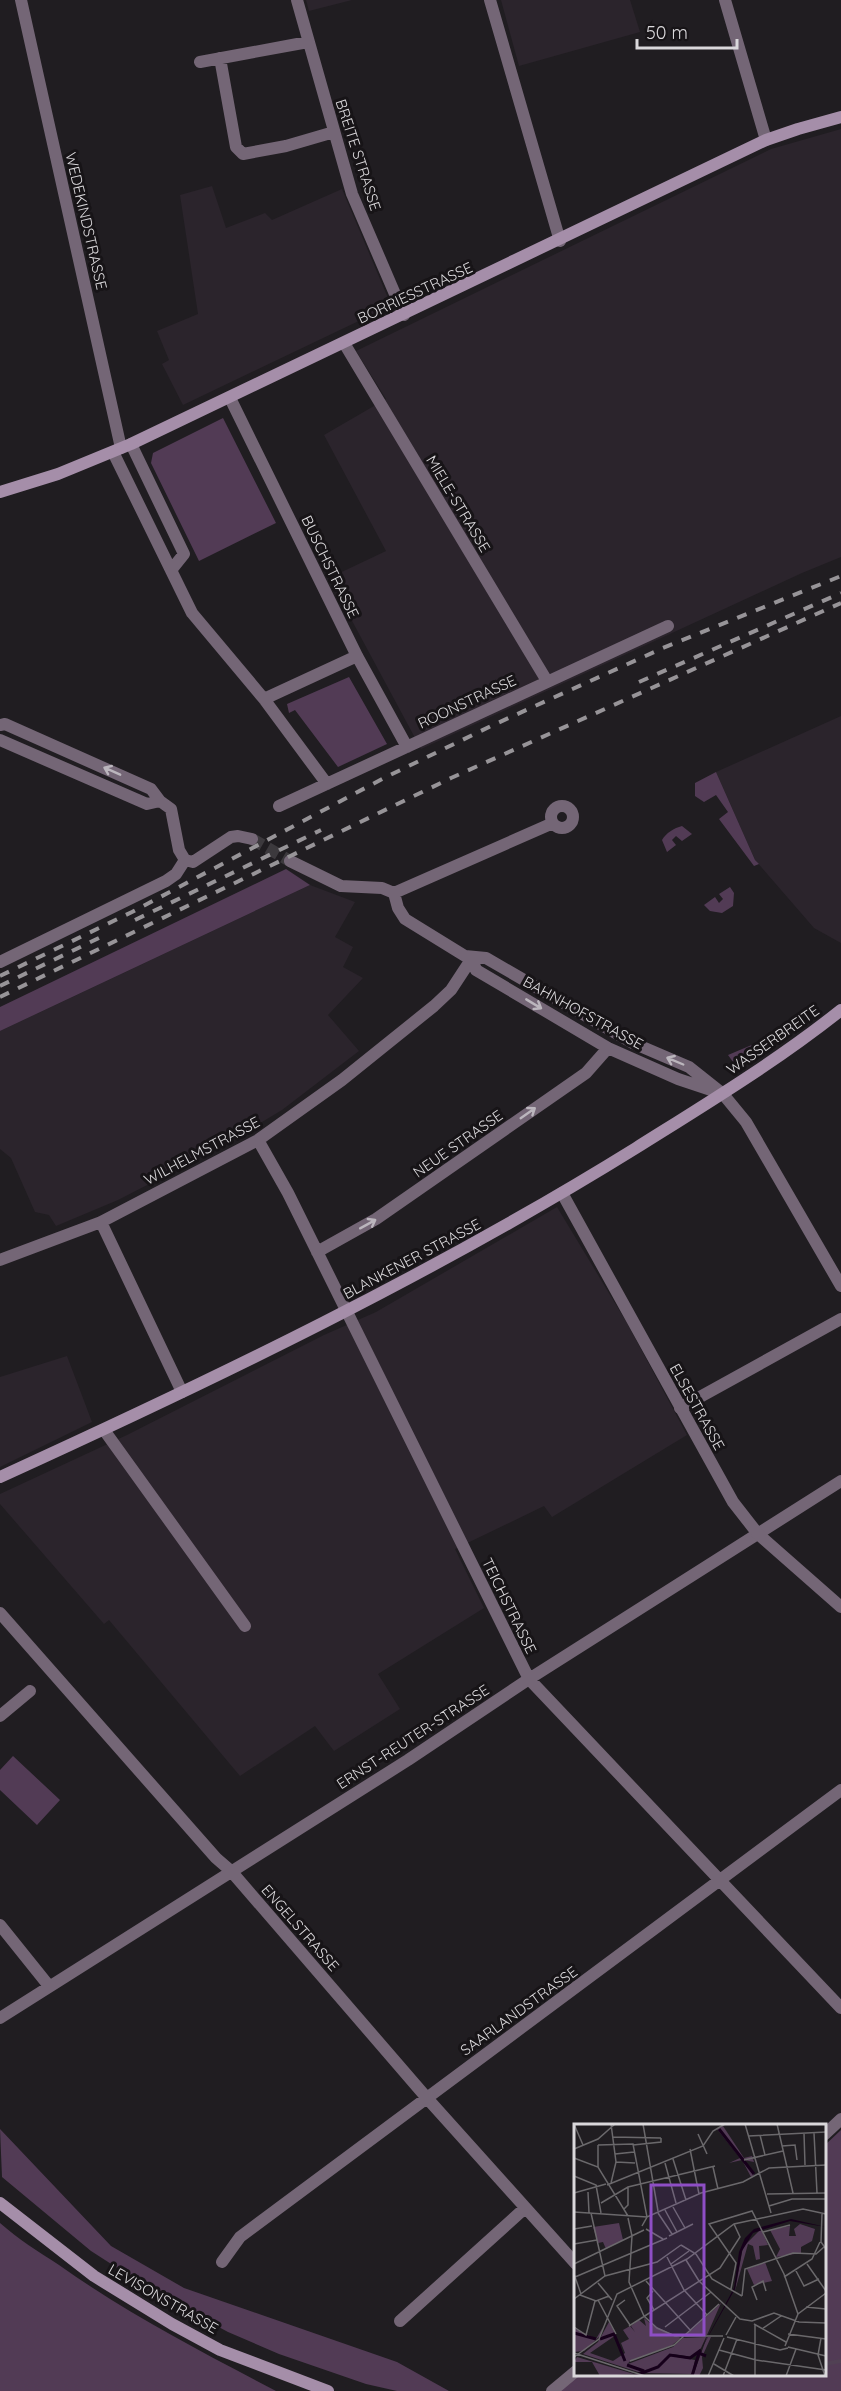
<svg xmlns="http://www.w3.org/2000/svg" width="841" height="2391" font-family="Quicksand,sans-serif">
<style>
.built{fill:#2b242c}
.green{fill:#523b55}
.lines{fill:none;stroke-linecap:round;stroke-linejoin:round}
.stream{stroke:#514154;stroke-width:4}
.minor-tunnel{stroke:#3c393d;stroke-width:12;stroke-dasharray:12 6;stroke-linecap:butt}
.minor{stroke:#746676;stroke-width:12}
.tertiary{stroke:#746676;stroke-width:12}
.secondary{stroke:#a58ea9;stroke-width:12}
.rail{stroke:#979498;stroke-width:4;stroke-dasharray:10 10;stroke-linecap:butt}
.oneway{stroke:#bbb6bd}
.labels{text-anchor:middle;stroke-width:6;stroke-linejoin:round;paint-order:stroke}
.street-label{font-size:15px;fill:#dad8db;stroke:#171417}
.inset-river{fill:none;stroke:#16001a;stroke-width:3}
.inset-road{fill:none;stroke:#6a686b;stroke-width:1.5}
.view{fill:#8e4ec5;fill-opacity:0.15;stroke:#8e4ec5;stroke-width:3}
.inset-edge{fill:none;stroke:#dad8db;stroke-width:3}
</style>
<rect width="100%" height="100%" fill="#201d21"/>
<path class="built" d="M 306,0 L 352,0 L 309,11 Z
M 501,0 L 630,0 L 640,32 L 519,66 Z
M 841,129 L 841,557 L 802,573 L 421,749 L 329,578 L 386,551 L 324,435 L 386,399 L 356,351 L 771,149 Z
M 212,186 L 226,228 L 265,213 L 272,220 L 342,189 L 388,298 L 386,308 L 183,405 L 162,364 L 169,360 L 157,331 L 198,314 L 180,195 Z
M 841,716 L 841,943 L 814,928 L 755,860 L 716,772 Z
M 310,885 L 355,902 L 335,937 L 353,947 L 343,967 L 363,978 L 328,1015 L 359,1051 L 282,1110 L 215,1150 L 118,1200 L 56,1226 L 49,1215 L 35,1212 L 11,1158 L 0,1149 L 0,1031 Z
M 557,1207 L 627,1323 L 687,1435 L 552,1517 L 544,1506 L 455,1549 L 484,1608 L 378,1674 L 400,1709 L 334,1751 L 315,1726 L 240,1776 L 109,1620 L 104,1624 L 0,1504 L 0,1494 L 127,1435 L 324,1335 L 376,1312 Z
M 67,1356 L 92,1422 L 0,1467 L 0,1377 Z"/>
<path class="green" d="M 223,418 L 276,523 L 199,561 L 151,463 L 153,453 Z
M 349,677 L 387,744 L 338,767 L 295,710 L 289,713 L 287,704 Z
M 716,772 L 755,860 L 759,864 L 754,866 L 719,819 L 728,812 L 716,795 L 704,802 L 695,796 L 695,783 Z
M 682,826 L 692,834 L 682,841 L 676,836 L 672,840 L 676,845 L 667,852 L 662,840 C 666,833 674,828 682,826 Z
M 286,869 L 310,885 L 0,1031 L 0,1007 Z
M 730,887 L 734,893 L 733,906 L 722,913 L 710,911 L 704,905 L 715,897 L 719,903 L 723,899 L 719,894 Z
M 754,1044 L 759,1052 L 736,1066 L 728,1055 Z
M 13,1756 L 60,1800 L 37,1825 L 0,1790 L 0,1770 Z
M 0,2129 L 111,2246 L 184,2288 L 397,2362 L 449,2391 L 397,2391 L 366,2384 L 279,2354 L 228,2332 L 161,2296 L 91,2251 L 2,2177 Z
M 841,2130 L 841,2391 L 559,2391 L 579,2375 L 824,2374 L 825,2145 Z
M 0,2223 C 18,2239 39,2252 59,2265 C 128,2314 202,2352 276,2391 L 0,2391 Z"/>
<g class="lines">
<path class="stream" d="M 824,2364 L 841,2361"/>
<path class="minor-tunnel" d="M 252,839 L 290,861"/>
<path class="minor" d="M 21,0 L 121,448
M 297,0 L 352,194 L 404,315
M 490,0 L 560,241
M 725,0 L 766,140
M 220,58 L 236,147 L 243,154 L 286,146 L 334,132
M 200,62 L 308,42
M 344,343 L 547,681
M 230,398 L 357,656 L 407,747
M 131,444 L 184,554 L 172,569
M 113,452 L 192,613 L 264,699 L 327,784
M 264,699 L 357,656
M 0,725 L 5,724 L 151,789 L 160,801 L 171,809 L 179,850 L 185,860
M 0,740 L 147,804 L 160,801
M 279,806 L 668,626
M551 817a11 11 0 1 1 22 0a11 11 0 1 1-22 0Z
M 185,860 L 193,862 L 231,837 L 238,836 L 252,839
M 290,861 L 341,886 L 382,888 L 394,893
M 394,893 L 398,908 L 405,919 L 465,956 L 486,958 L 633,1043 L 689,1067 L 723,1094 L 746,1122 L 841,1286
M 394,893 L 553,823
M 472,958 L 476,970 L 608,1048 L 678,1079 L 714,1091
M 0,962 L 166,881 L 176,874 L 185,860
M 258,1140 L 288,1193 L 529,1679 L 841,2008
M 101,1222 L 182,1392
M 317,1252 L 376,1219 L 586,1073 L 608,1048
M 0,1260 L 101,1222 L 258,1140 L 342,1080 L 434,1006 L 451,990 L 472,958
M 680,1408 L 841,1319
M 104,1430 L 245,1626
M 0,1613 L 216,1858 L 231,1871 L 426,2097 L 576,2264
M 0,1716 L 30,1691
M 0,1925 L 49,1986
M 0,2018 L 408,1760 L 529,1679 L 841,1481
M 824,2135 L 841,2119
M 222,2262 L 240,2237 L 841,1790
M 400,2321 L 525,2208
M 552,2391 L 576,2371"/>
<path class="tertiary" d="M 562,1193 L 733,1502 L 758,1534 L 841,1607"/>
<path class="secondary" d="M 0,492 L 58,474 L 131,444 L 766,140 L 798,129 L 841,117
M 0,1477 C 217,1378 433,1274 636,1148 C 706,1104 777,1061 841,1010
M 0,2203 L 94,2276 L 172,2324 L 220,2350 L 328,2391"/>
<path class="rail" d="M 639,682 L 841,593
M 135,920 L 321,830
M 0,976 L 132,912 L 384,778 L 491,726 L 663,648 L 841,576
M 0,986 L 105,935
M 0,997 L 451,778 L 841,603"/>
</g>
<defs><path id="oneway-shaft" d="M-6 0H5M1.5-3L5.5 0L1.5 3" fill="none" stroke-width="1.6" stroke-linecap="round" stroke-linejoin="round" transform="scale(1.5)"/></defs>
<g class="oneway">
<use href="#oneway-shaft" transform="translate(112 771) rotate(-156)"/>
<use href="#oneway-shaft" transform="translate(534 1004) rotate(31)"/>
<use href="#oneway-shaft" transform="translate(675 1061) rotate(-157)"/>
<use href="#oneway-shaft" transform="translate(528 1113) rotate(-35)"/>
<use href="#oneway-shaft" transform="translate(368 1224) rotate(-29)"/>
</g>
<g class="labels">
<g class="street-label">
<text transform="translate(358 155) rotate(72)" y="5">BREITE STRASSE</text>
<text transform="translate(86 221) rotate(77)" y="5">WEDEKINDSTRASSE</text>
<text transform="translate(415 293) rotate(-25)" y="5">BORRIESSTRASSE</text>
<text transform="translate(458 504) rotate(59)" y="5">MIELE-STRASSE</text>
<text transform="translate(330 567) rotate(64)" y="5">BUSCHSTRASSE</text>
<text transform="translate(467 702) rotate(-25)" y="5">ROONSTRASSE</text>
<text transform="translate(583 1013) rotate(29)" y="5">BAHNHOFSTRASSE</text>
<text transform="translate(773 1040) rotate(-35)" y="5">WASSERBREITE</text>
<text transform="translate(458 1144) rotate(-35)" y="5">NEUE STRASSE</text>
<text transform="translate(202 1151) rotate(-28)" y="5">WILHELMSTRASSE</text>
<text transform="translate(412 1259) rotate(-28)" y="5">BLANKENER STRASSE</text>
<text transform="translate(697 1407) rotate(61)" y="5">ELSESTRASSE</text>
<text transform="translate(509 1606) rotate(64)" y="5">TEICHSTRASSE</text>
<text transform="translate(413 1737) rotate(-33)" y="5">ERNST-REUTER-STRASSE</text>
<text transform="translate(300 1928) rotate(49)" y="5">ENGELSTRASSE</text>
<text transform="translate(519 2011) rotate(-36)" y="5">SAARLANDSTRASSE</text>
<text transform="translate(163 2299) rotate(30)" y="5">LEVISONSTRASSE</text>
</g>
</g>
<g transform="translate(574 2124)">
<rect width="252" height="252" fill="#201d21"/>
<path d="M 149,2 L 170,34 L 178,32 L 180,38 L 170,36 L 180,51 L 177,53 L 168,36 L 155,39 L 166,34 L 143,5 ZM 45,99 L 49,116 L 32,125 L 29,118 L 24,119 L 19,103 ZM 226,100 L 241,105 L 238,117 L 227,123 L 227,129 L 202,133 L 206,125 L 196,106 L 216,102 L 215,112 L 222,112 L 220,105 ZM 187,105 L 194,121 L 185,122 L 186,135 L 182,136 L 179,122 L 174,120 L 161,167 L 169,123 ZM 191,138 L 198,157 L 180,161 L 173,145 ZM 147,179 L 133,211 L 110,213 L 145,181 ZM 70,194 L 78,201 L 107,214 L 98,221 L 55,238 L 54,240 L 99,223 L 109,214 L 132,213 L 127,224 L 119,233 L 98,230 L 80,244 L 64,248 L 9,230 L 24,218 L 35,198 L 42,211 L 16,229 L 39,237 L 51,229 L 47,219 L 55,215 L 49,206 L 56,202 L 61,208 L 57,202 L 65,196 L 72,202 ZM 29,203 L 26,212 L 10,227 L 0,228 L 0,204 L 22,215 ZM 133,213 L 137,213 L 128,233 L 129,244 L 125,252 L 119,252 ZM 97,232 L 121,236 L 118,250 L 68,249 ZM 3,233 L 60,250 L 26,252 L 18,238 L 0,238 Z" fill="#523b55"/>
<path d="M 217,95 L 252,103 L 216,97 L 179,109 L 168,127 L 161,165 L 125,229 L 160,164 L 165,128 L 171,114 L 180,105 Z" fill="#16001a"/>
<path class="inset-river" d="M 145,5 L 180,50M 0,209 L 22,215M 26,215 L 40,210 L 51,237M 53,241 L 70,247M 60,252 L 84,243 L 96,231 L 116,234 L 127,226M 118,252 L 125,229 L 132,232"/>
<path class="inset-road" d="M 0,0 L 9,21M 37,0 L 42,38 L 37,59M 69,0 L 84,87M 171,0 L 197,89M 203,0 L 219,69M 230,9 L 231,41M 240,9 L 243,69M 124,10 L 133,30M 186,11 L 191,31M 174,12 L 252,8M 39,13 L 87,14M 24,21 L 59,20 L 73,93 L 68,102M 59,21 L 87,18 L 87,14M 208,22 L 221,21 L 223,36M 0,25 L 24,15 L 41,0M 116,25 L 125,70M 41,30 L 60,28M 0,34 L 24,43 L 54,92M 99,35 L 112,76M 170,36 L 209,27M 42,38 L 61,39M 91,39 L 102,79M 24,43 L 24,21M 139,43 L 144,65M 0,52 L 22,61 L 27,89M 33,61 L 129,22 L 139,7 L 151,0M 14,68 L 15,89M 0,69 L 32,60M 193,70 L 252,69M 27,79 L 54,63 L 141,42M 195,82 L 218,75 L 252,75M 99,83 L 111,104M 50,85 L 54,81 L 54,63M 91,86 L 103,108M 0,88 L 73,93 L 127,69 L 169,58 L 195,44 L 252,41M 17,89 L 31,152M 84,89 L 98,110M 248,90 L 247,118 L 252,125M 54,94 L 58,112 L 55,158 L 70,192 L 83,204 L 101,212 L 149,212M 0,105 L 18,102M 72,105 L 89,115M 189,108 L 216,101M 95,112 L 119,100M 0,120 L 23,116M 107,121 L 122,130 L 138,155 L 168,172M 93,133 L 110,166 L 133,191M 112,136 L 125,157 L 166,195 L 178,197 L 200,189 L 225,198 L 252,199M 0,140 L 70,106M 97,140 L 115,127M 233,140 L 252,167M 221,145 L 230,162 L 245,155M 0,150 L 7,170M 1,153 L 93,114M 210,153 L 238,135 L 246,118M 72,157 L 117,207M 24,159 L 38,176M 157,165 L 162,139 L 135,100 L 178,87 L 210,150 L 224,190M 79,167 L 73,174 L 80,186M 6,171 L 22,177 L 35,172M 168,172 L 171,145 L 219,129 L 242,130 L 250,123M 0,175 L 31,152 L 83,138 L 107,121M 24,176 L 42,210M 51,176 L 43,182 L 56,201M 183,176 L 178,163 L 189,157 L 192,167M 232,183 L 252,185M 180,200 L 212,218M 181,201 L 181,252M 55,202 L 146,144 L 166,113 L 160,100M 0,203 L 12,211 L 21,177M 91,203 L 137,168M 188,205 L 207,192M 214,210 L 252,215M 152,211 L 162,193M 153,213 L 206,226 L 214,224M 247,214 L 244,231 L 251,252M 211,222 L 224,190 L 252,169M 214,223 L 252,232M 145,226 L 182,236 L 252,246M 0,229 L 71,252M 0,233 L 25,215 L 43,170 L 113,135 L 160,100 L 229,85 L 252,90M 56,237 L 100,221 L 145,180M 140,240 L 160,252M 134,252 L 150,214M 149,252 L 163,215M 212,252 L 222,225"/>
<path class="view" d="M 77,61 L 130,61 L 130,211 L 77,211 Z"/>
<rect width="252" height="252" class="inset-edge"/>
</g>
<path d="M637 39v9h100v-9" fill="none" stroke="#dad8db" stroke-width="3"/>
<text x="646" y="39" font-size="18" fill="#dad8db" stroke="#171417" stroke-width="4.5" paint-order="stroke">50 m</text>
</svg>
